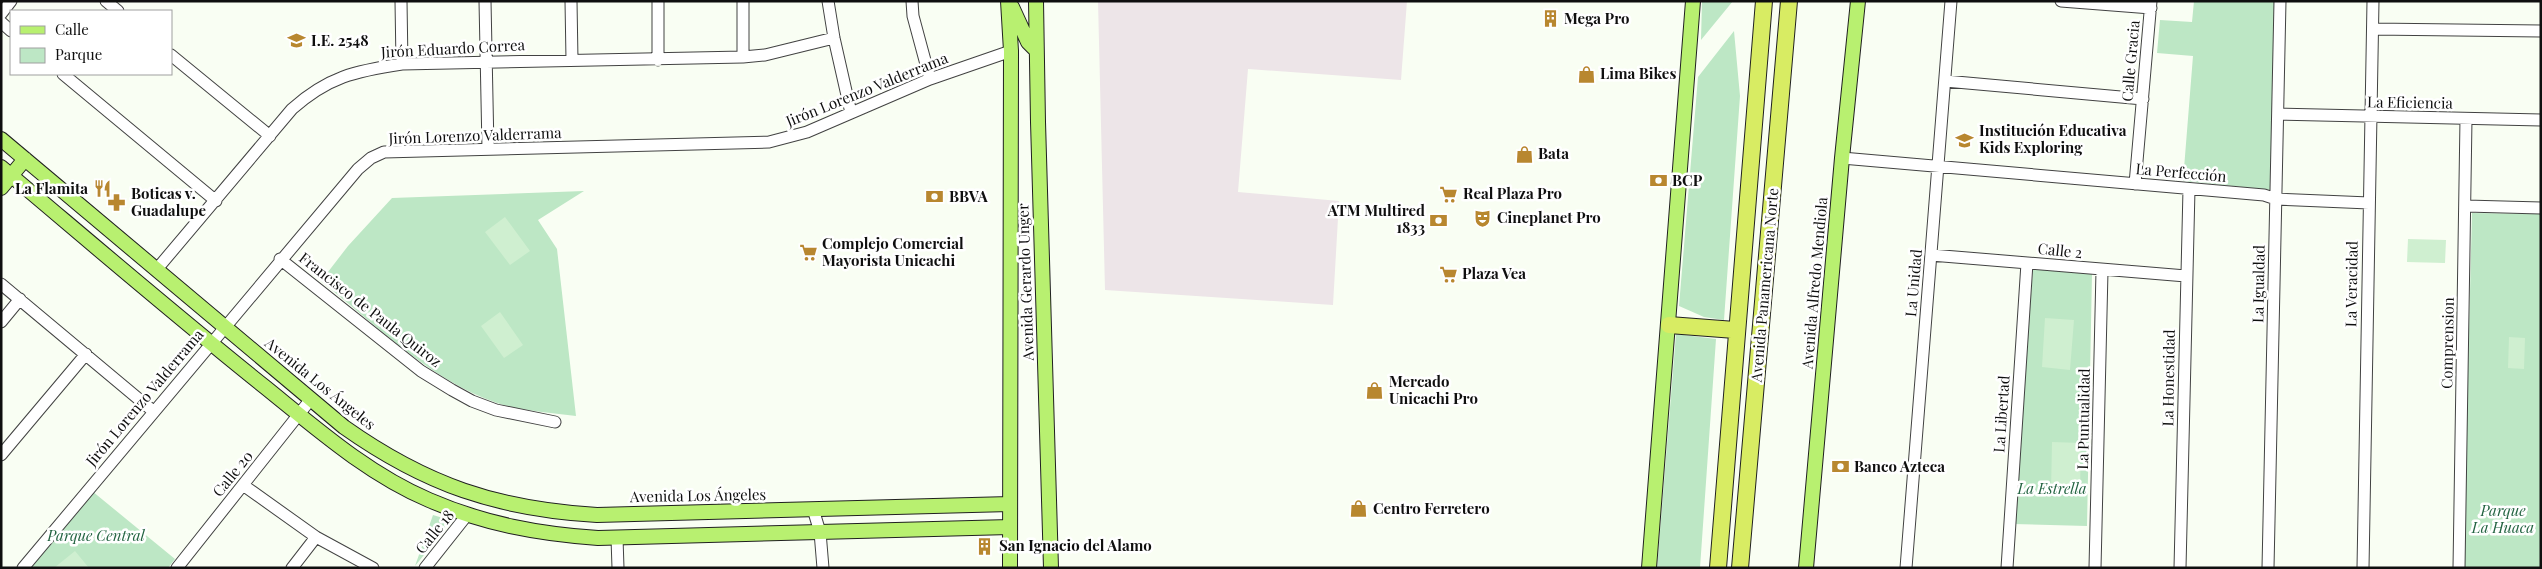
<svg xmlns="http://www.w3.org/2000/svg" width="2542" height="569" font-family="'Playfair Display',serif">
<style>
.industrial{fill:#ede5e8}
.green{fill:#bde7c5}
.pitch{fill:#cfefd0}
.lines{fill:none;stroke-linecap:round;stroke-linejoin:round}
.minor-casing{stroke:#424242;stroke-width:13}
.major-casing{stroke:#202020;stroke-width:16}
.highway-casing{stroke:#202020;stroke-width:18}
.minor{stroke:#fff;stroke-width:11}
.major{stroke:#b8f070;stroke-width:14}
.highway{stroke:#d8ec63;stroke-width:16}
.labels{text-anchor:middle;stroke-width:5;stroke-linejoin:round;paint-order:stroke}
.poi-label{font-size:15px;font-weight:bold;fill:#0f0f0f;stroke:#fff;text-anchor:start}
.street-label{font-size:15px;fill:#0f0f0f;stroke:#fff}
.park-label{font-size:15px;font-style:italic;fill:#236442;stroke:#fff}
</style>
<rect width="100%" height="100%" fill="#f9fef3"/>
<path class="industrial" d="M 1098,1 L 1407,1 L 1401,80 L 1248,69 L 1238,192 L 1339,201 L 1333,305 L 1105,290 Z"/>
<path class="green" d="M 1702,1 L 1733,1 L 1701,40 Z
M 2194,1 L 2274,1 L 2272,190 L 2183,181 L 2193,56 L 2157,53 L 2160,20 L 2192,22 Z
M 1734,31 L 1740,96 L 1724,320 L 1704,317 L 1679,306 L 1698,77 Z
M 584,191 L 538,220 L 557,249 L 576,416 C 550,413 522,411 497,403 C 430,380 375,324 321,281 L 348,246 L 392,198 Z
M 2472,213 L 2541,214 L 2541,568 L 2463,568 Z
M 2033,269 L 2092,274 L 2087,526 L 2013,524 Z
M 1676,334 L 1716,339 L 1700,568 L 1657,568 Z
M 92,491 L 175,559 L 168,568 L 27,568 Z
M 433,515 L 443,518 L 445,529 L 415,566 Z"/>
<path class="pitch" d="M 505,217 L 530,251 L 510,265 L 485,232 Z
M 2408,239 L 2446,240 L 2445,263 L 2407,262 Z
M 500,312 L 523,345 L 504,358 L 481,326 Z
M 2045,318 L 2074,320 L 2070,370 L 2042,367 Z
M 2509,337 L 2525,338 L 2524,369 L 2508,368 Z
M 2052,442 L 2081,443 L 2080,492 L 2051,492 Z
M 75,551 L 89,568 L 54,568 Z"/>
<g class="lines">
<defs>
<path id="minor" d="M 106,1 L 118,11
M 401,1 L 402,64
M 485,1 L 488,149
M 571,1 L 572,60
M 658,1 L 658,60
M 743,1 L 743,57
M 828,1 L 834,38 L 851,113
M 912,1 L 913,16 L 930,79
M 2061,1 L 2151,8
M 1,14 L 11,1
M 1,22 L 11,31
M 2373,29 L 2541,31
M 171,55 L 270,136
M 63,74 L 216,201
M 1945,81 L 2143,99
M 2278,114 L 2541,120
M 1842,158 L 2264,195 L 2276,199 L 2369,203
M 2135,184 L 2151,1
M 2466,206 L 2541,208
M 1931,255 L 2186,276
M 280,259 L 421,371 L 452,390 L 472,401 L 496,410 L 555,422
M 157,269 L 292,109 C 328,77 355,71 402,64 L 743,57 L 765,55 L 834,38
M 1,284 L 153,411
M 1,322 L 20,299
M 1,455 L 86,354
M 243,485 L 316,537 L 373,568
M 813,509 L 820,532 L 823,568
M 617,538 L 618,568
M 23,568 L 358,169 L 371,158 L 384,152 L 769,142 L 807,132 L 930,79 L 1011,51
M 177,568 L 311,399
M 292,568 L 316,537
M 425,568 L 467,515
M 1906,568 L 1951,1
M 2007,568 L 2027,263
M 2095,568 L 2102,271
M 2180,568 L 2189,189
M 2268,568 L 2280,1
M 2363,568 L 2373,1
M 2459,568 L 2466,119"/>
<path id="major" d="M 1008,1 L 1011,51 L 1010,568
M 1036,1 L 1038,122 L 1051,568
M 1012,7 L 1028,42 L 1036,50
M 1,139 L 344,427 C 426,485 497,509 597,515 L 1010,504
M 1,167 C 89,241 176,316 265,387 C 317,429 368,474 429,500 C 484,524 539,534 598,538 L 1010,527
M 1,188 L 25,159
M 1649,568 L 1693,1
M 1806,568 L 1842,158 L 1858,1"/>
<path id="highway" d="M 1669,325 L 1735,330
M 1718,568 L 1764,1
M 1740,568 L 1789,1"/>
</defs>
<use href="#minor" class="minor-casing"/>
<use href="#major" class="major-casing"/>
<use href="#highway" class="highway-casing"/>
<use href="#minor" class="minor"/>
<use href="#major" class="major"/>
<use href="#highway" class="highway"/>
</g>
<defs>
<symbol id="building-bare" viewBox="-9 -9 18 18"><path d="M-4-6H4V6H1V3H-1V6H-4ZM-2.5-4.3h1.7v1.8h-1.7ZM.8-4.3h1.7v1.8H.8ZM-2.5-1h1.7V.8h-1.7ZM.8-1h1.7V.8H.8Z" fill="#b8872f" stroke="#fff" stroke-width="2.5" paint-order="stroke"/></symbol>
<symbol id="school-bare" viewBox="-9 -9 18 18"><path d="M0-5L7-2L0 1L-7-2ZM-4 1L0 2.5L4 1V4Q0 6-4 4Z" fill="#b8872f" stroke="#fff" stroke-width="2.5" paint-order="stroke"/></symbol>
<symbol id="shop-bare" viewBox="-9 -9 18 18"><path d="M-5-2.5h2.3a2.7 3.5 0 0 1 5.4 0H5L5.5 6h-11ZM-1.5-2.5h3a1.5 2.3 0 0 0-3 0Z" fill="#b8872f" stroke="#fff" stroke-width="2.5" paint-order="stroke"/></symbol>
<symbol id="bank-bare" viewBox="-9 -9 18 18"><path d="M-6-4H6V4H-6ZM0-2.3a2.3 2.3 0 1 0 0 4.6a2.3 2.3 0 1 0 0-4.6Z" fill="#b8872f" stroke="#fff" stroke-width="2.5" paint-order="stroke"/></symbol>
<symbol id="restaurant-bare" viewBox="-9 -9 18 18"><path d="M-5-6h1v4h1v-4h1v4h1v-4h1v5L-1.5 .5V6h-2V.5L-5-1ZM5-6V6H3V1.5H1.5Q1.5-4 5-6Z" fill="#b8872f" stroke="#fff" stroke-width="2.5" paint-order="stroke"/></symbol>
<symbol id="supermarket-bare" viewBox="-9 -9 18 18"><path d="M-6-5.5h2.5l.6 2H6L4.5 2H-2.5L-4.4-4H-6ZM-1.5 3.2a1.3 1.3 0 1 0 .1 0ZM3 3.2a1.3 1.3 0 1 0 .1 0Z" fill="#b8872f" stroke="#fff" stroke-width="2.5" paint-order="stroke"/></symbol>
<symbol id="pharmacy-bare" viewBox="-9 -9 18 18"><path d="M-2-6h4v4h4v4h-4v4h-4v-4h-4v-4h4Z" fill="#b8872f" stroke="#fff" stroke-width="2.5" paint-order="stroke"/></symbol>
<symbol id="theatre-bare" viewBox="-9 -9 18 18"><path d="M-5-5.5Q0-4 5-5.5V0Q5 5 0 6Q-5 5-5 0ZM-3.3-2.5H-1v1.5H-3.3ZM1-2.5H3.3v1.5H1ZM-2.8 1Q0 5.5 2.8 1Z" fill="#b8872f" stroke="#fff" stroke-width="2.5" paint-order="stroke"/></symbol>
</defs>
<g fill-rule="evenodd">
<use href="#building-bare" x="1538" y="6" width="25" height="25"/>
<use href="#school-bare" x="284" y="28" width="25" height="25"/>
<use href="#shop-bare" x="1574" y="62" width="25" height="25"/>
<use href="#school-bare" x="1952" y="128" width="25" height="25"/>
<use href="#shop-bare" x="1512" y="142" width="25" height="25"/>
<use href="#bank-bare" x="1646" y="168" width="25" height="25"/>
<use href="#restaurant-bare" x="90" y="176" width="25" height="25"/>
<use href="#supermarket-bare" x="1436" y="182" width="25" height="25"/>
<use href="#bank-bare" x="922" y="184" width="25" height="25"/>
<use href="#pharmacy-bare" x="104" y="190" width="25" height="25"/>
<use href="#theatre-bare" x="1470" y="206" width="25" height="25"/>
<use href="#bank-bare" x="1426" y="208" width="25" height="25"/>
<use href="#supermarket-bare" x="796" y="240" width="25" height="25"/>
<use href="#supermarket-bare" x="1436" y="262" width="25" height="25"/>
<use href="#shop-bare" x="1362" y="378" width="25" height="25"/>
<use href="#bank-bare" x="1828" y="454" width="25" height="25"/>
<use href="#shop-bare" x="1346" y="496" width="25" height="25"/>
<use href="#building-bare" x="972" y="534" width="25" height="25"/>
</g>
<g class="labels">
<g class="poi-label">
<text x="1564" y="24">Mega Pro</text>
<text x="311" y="46">I.E. 2548</text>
<text x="1600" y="79">Lima Bikes</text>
<text x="1979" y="136">Institución Educativa<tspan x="1979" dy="17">Kids Exploring</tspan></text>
<text x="1538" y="159">Bata</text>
<text x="1672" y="186">BCP</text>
<text x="88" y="194" text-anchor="end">La Flamita</text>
<text x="131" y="199">Boticas v.<tspan x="131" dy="17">Guadalupe</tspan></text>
<text x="1463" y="199">Real Plaza Pro</text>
<text x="949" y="202">BBVA</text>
<text x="1425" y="216" text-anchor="end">ATM Multired<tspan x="1425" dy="17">1833</tspan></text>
<text x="1497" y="223">Cineplanet Pro</text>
<text x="822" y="249">Complejo Comercial<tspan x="822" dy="17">Mayorista Unicachi</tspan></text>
<text x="1462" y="279">Plaza Vea</text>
<text x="1389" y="387">Mercado<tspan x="1389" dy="17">Unicachi Pro</tspan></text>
<text x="1854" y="472">Banco Azteca</text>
<text x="1373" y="514">Centro Ferretero</text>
<text x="999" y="551">San Ignacio del Alamo</text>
</g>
<g class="street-label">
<text transform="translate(453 49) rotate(-3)" y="5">Jirón Eduardo Correa</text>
<text transform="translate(2131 61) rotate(-85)" y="5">Calle Gracia</text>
<text transform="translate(867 90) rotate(-22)" y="5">Jirón Lorenzo Valderrama</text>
<text transform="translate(2410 103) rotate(1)" y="5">La Eficiencia</text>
<text transform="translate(475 136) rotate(-2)" y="5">Jirón Lorenzo Valderrama</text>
<text transform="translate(2181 173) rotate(5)" y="5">La Perfección</text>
<text transform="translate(2060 251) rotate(6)" y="5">Calle 2</text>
<text transform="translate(1026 282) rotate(-92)" y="5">Avenida Gerardo Unger</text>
<text transform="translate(1815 283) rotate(-85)" y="5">Avenida Alfredo Mendiola</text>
<text transform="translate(1914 283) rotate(-85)" y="5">La Unidad</text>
<text transform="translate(2259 284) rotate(-89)" y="5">La Igualdad</text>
<text transform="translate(2352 284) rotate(-89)" y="5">La Veracidad</text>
<text transform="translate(1765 285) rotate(-85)" y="5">Avenida Panamericana Norte</text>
<text transform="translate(370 310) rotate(38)" y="5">Francisco de Paula Quiroz</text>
<text transform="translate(2448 343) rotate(-89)" y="5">Comprension</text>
<text transform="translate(2169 378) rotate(-89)" y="5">La Honestidad</text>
<text transform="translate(320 384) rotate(39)" y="5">Avenida Los Ángeles</text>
<text transform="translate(145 398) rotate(-50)" y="5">Jirón Lorenzo Valderrama</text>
<text transform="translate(2002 414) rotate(-86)" y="5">La Libertad</text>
<text transform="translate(2084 419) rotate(-89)" y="5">La Puntualidad</text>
<text transform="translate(233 474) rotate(-51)" y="5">Calle 20</text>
<text transform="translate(698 496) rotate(-1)" y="5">Avenida Los Ángeles</text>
<text transform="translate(435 532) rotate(-51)" y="5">Calle 18</text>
</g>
<g class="park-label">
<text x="2052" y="494">La Estrella</text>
<text x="2503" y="516">Parque<tspan x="2503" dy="17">La Huaca</tspan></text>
<text x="96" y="541">Parque Central</text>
</g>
</g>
<rect width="2542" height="569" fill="none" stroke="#0f0f0f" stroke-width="5"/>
<rect x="10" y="10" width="162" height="65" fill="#ffffff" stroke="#9f9f9f"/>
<rect x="20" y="26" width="25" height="8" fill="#b8f070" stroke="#9f9f9f"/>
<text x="55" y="35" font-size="15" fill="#0f0f0f">Calle</text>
<rect x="20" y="48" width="25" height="15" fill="#bde7c5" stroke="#9f9f9f"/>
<text x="55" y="60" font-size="15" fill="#0f0f0f">Parque</text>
</svg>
